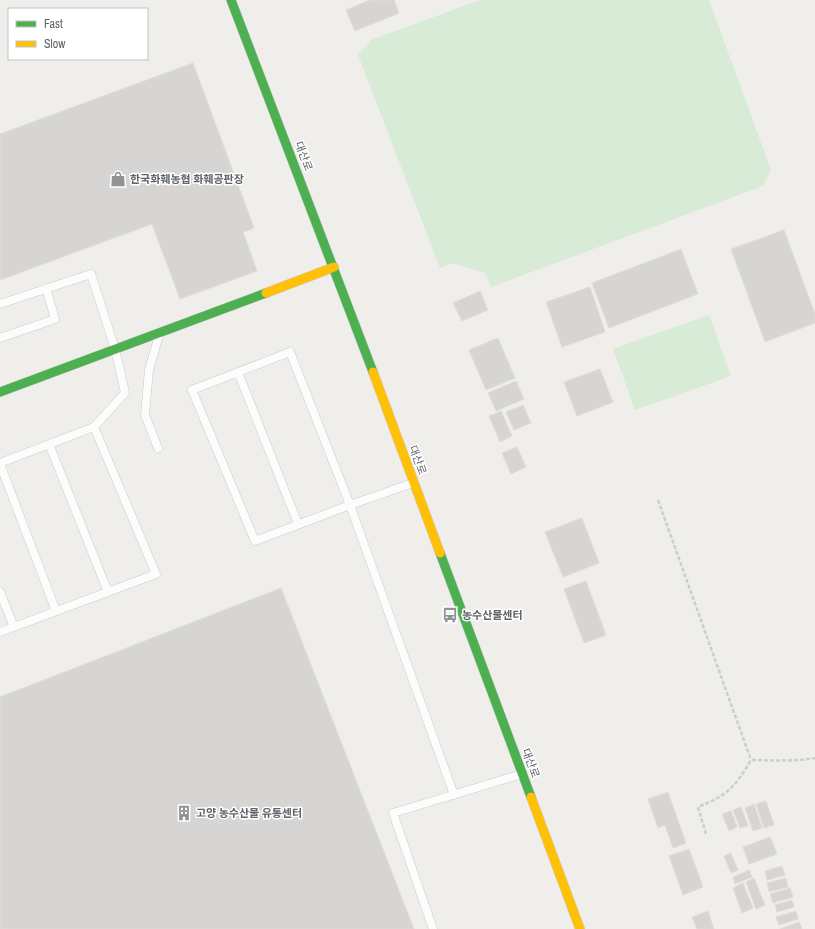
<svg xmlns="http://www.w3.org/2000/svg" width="815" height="929" font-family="'Archivo Narrow','Noto Sans KR',sans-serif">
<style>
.green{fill:#d8ebd6}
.building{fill:#d6d5d3;stroke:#deddd9}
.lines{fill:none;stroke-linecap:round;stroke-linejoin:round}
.lane-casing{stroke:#cbcccc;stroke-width:9}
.fast-casing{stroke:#cacacb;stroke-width:10}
.slow-casing{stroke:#cacacb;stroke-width:10}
.path{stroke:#cacfcc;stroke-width:2.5;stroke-dasharray:4 2;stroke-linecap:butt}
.lane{stroke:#fdfcfc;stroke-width:8}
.fast{stroke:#4caf50;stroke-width:9}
.slow{stroke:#ffc107;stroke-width:9}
.labels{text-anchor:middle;stroke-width:3;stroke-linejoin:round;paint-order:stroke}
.street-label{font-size:11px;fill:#5f6368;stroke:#fff}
.poi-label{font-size:11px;font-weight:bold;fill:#5f6368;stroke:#fff;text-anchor:start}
</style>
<rect width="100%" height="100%" fill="#efeeea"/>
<path class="green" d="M 480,0 L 709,0 L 771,170 L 763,186 L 491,287 L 485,273 L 452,263 L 440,268 L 358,55 L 371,40 Z
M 709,315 L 731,376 L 635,410 L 613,349 Z"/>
<path class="building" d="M 370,0 L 394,0 L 399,13 L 355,31 L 346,10 Z
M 193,63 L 254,228 L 243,232 L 257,271 L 180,299 L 152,224 L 0,280 L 0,134 Z
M 784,230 L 815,314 L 815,323 L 765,342 L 731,249 Z
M 681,249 L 698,294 L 609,328 L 592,283 Z
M 590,287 L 605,332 L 562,347 L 546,302 Z
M 480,291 L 488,310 L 462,321 L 453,303 Z
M 498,338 L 515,378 L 486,390 L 469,350 Z
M 600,369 L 613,402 L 577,416 L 564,382 Z
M 516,381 L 524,399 L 496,411 L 488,393 Z
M 523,405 L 531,423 L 514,430 L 506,412 Z
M 501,411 L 512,436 L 500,442 L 489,416 Z
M 517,447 L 526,467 L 511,474 L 502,453 Z
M 582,518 L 599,563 L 563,577 L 545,532 Z
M 586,581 L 606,635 L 584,643 L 564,589 Z
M 281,588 L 414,929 L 0,929 L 0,697 Z
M 668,792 L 686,843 L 673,848 L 665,825 L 658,828 L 648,799 Z
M 766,801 L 774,825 L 764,828 L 756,804 Z
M 754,804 L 762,828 L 753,831 L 745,808 Z
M 741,807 L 748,826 L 740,828 L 733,810 Z
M 731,811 L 737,827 L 729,831 L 722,814 Z
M 770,837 L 777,854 L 749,864 L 743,847 Z
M 689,849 L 703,887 L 683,895 L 669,856 Z
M 731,853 L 738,870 L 731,873 L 724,856 Z
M 782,866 L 785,875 L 767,880 L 765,871 Z
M 749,870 L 752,877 L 735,884 L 733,877 Z
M 754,878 L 765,905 L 756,909 L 746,882 Z
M 786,878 L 788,887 L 769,892 L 767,883 Z
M 743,883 L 753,908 L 742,913 L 733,888 Z
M 790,888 L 793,897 L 773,903 L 770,894 Z
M 792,900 L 794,907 L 777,912 L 775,905 Z
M 708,911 L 714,929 L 697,929 L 692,917 Z
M 796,911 L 798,919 L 779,925 L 776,917 Z
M 799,922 L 802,929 L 780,929 Z"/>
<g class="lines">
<defs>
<path id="lane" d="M 0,304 L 91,274 L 115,349 L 125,393 L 94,427 L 0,463
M 0,338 L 55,319 L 46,288
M 238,372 L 298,524
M 49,444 L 108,592
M 158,448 L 145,415 L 149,370 L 159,335
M 0,464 L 56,611
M 413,483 L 350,505 L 255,541 L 192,390 L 290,352 L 350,505 L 454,795
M 0,592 L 14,627
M 0,632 L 156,574 L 94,427
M 433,929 L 393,813 L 522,774"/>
<path id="fast" d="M 231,0 L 373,372
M 0,392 L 266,293
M 440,553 L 531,797"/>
<path id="slow" d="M 266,293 L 334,267
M 373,372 L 440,553
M 531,797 L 580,929"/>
</defs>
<use href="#lane" class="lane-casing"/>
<use href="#fast" class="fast-casing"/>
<use href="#slow" class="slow-casing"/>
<path class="path" d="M 658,500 L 751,760
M 706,834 L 698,807 C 728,795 735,787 751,760 C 772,760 794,762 815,758"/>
<use href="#lane" class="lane"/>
<use href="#fast" class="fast"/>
<use href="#slow" class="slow"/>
</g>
<defs>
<symbol id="shop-bare" viewBox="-9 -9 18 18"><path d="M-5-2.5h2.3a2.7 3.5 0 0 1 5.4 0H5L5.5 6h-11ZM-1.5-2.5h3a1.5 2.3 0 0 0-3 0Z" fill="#919496" stroke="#fff" stroke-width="2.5" paint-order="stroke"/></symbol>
<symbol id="bus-bare" viewBox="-9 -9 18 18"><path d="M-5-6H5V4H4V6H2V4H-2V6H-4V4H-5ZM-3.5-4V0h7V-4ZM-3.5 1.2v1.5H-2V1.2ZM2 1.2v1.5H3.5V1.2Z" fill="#919496" stroke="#fff" stroke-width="2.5" paint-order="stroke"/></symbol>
<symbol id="building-bare" viewBox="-9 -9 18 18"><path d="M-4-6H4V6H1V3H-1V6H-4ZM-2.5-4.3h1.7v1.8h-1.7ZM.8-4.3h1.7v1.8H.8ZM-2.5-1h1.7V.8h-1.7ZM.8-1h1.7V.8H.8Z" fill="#919496" stroke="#fff" stroke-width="2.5" paint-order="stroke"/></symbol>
</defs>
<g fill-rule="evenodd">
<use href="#shop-bare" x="107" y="168" width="22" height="22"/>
<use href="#bus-bare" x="439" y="604" width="22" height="22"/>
<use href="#building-bare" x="173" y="802" width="22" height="22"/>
</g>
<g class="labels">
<g class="street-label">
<text transform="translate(304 156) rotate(69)" y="4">대산로</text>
<text transform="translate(418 460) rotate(70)" y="4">대산로</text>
<text transform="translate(531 763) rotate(69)" y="4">대산로</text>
</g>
<g class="poi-label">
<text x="130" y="183">한국화훼농협 화훼공판장</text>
<text x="462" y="619">농수산물센터</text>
<text x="196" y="817">고양 농수산물 유통센터</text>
</g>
</g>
<rect x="8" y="8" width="140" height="52" fill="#ffffff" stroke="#bfc1c3"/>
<rect x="16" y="21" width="20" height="6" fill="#4caf50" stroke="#bfc1c3"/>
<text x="44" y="28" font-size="12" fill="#5f6368">Fast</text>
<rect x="16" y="41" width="20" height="6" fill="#ffc107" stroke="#bfc1c3"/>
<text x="44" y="48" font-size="12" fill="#5f6368">Slow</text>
</svg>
